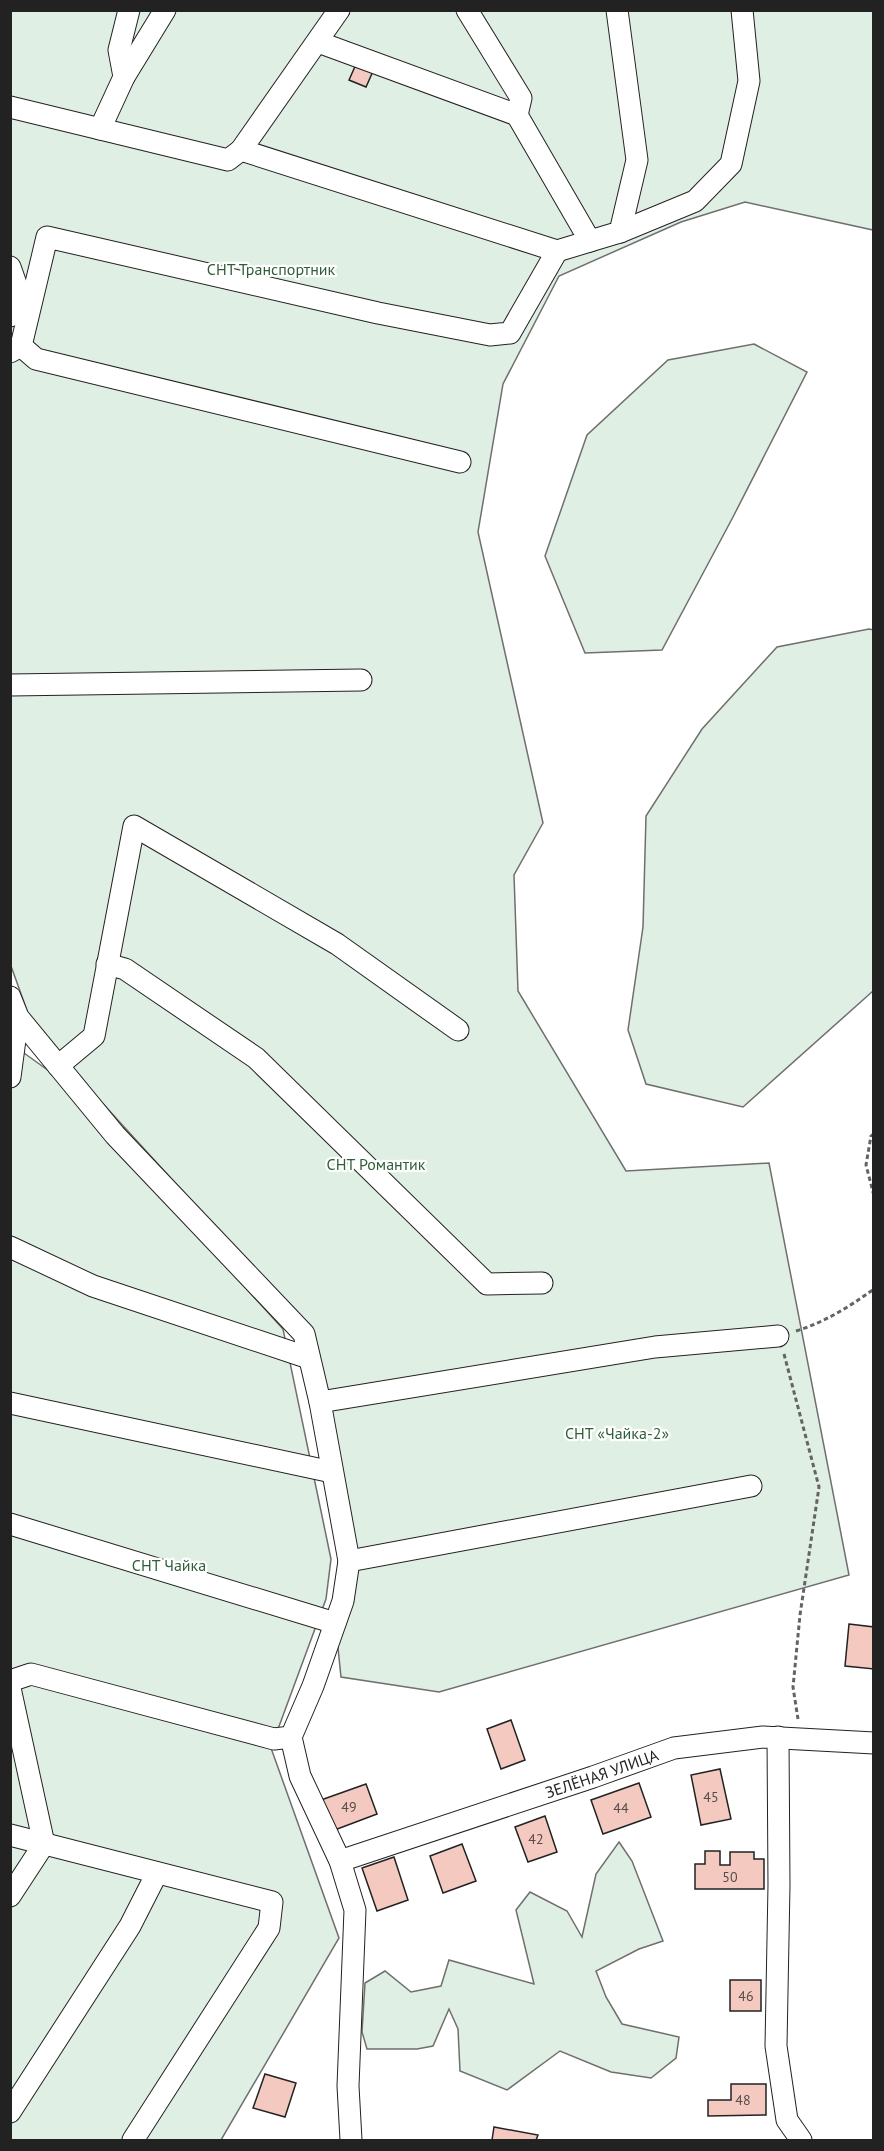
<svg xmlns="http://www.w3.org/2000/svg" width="884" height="2151" font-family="'PT Sans',sans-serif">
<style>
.green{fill:#e0efe3;stroke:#6f6f6f;stroke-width:1.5}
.building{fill:#f3c9c0;stroke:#222;stroke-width:1.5}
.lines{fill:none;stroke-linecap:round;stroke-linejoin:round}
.minor-casing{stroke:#222;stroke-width:23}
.path{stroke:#646464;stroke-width:3;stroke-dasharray:4.5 3;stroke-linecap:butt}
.minor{stroke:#fff;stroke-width:21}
.labels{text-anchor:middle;stroke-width:4.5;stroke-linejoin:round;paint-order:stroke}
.number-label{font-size:14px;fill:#564c4a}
.park-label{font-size:16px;fill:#2f5e38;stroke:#fff}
.street-label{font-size:16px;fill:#222;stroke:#fff}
</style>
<rect width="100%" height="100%" fill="#fff"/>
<path class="green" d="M 11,11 L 873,11 L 873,230 L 745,202 L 681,222 L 559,276 L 503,384 L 478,532 L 543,823 L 514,875 L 518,991 L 626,1171 L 769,1163 L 849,1575 L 439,1692 L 341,1677 L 337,1638 L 357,1578 L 352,1525 L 312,1333 L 54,1050 L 29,1016 L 11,966 Z
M 754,344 L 807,372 L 733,517 L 662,650 L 585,653 L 545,556 L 587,435 L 668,360 Z
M 869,629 L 874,630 L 873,991 L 743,1107 L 646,1084 L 628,1030 L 643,927 L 646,816 L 702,729 L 777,647 Z
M 10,1043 L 49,1071 L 283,1329 L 331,1559 L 326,1599 L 271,1748 L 339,1938 L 221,2140 L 11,2140 Z
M 619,1842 L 632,1861 L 663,1941 L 639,1949 L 596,1971 L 606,1997 L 622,2024 L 679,2037 L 676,2058 L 651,2078 L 611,2072 L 560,2051 L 507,2090 L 460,2071 L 458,2029 L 449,2009 L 433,2046 L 417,2049 L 367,2049 L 362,2032 L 365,1983 L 385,1971 L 411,1992 L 441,1986 L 449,1960 L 534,1984 L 516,1910 L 530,1892 L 567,1911 L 582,1937 L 596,1874 Z"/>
<path class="building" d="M 357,62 L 374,69 L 366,87 L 349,80 Z
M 849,1624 L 874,1627 L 874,1669 L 845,1666 Z
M 511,1720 L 525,1760 L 501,1769 L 487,1729 Z
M 720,1769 L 731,1819 L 701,1825 L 691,1775 Z
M 639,1783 L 651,1817 L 603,1834 L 591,1800 Z
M 366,1784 L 377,1814 L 332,1831 L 321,1800 Z
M 545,1816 L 557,1852 L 528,1862 L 515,1827 Z
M 462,1844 L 476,1881 L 443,1893 L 430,1856 Z
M 705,1851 L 720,1851 L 720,1865 L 730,1865 L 730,1852 L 754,1852 L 754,1859 L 764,1859 L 764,1889 L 695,1889 L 695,1864 L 705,1864 Z
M 394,1857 L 408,1900 L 377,1911 L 362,1868 Z
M 730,1980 L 761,1980 L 761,2011 L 730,2011 Z
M 265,2074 L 296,2083 L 285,2117 L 253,2108 Z
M 731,2084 L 766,2084 L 766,2115 L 708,2116 L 708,2100 L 731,2100 Z
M 494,2127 L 538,2135 L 536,2140 L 492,2140 Z"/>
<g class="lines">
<defs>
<g id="minor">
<path d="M 467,10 L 521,98 L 517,115"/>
<path d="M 124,77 L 119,50 L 129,10"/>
<path d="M 10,107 L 228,160 L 241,150 L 557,251 L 590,241 L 517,115 L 318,42"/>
<path d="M 100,129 L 124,77 L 165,10"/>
<path d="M 241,150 L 339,10"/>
<path d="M 620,232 L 695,201 L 731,164 L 749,81 L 742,10"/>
<path d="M 590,241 L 620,232 L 637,160 L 617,10"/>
<path d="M 10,267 L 16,284 L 20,308 L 10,316"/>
<path d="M 21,346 L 36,359 L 460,462"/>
<path d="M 10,352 L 21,346 L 47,237 L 378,313 L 490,335 L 510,333 L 557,251"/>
<path d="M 10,685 L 361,680"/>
<path d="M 107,964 L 125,969 L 256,1058 L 487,1284 L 542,1283"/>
<path d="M 10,997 L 18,1017 L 115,1135 L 304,1334 L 320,1402 L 349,1561 L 343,1601 L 313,1686 L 291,1737 L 300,1776 L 340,1861 L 355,1910 L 348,2086 L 351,2140"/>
<path d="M 58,1066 L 94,1036 L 134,826 L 337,944 L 458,1030"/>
<path d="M 10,1077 L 18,1017"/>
<path d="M 10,1247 L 93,1286 L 309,1358"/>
<path d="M 320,1402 L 655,1347 L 778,1336"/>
<path d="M 10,1403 L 332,1472"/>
<path d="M 10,1524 L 335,1623"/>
<path d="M 349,1561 L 751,1486"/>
<path d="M 10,1681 L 31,1674 L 274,1739 L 291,1737"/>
<path d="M 10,1688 L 44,1844 L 10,1896"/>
<path d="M 778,1737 L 779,1885 L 776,2046 L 787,2120 L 801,2140"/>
<path d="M 10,1835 L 272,1902 L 269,1928 L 133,2140"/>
<path id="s1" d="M 340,1861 L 593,1777 L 674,1748 L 763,1737 L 874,1743"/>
<path d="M 10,2112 L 130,1926 L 157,1873"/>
</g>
</defs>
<use href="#minor" class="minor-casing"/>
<path class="path" d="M 874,1134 L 871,1136 L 866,1165 L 874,1196
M 796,1331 C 825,1322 849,1307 874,1289
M 784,1354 L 819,1487 L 800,1615 L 793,1687 L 798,1719"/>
<use href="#minor" class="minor"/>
</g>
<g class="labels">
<g class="number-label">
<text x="711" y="1802">45</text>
<text x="349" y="1812">49</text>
<text x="621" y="1813">44</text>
<text x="536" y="1844">42</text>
<text x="730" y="1882">50</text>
<text x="746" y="2001">46</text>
<text x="743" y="2105">48</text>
</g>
<g class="park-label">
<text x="271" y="275">СНТ Транспортник</text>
<text x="376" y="1170">СНТ Романтик</text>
<text x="617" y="1439">СНТ «Чайка-2»</text>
<text x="169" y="1571">СНТ Чайка</text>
</g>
<g class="street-label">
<text dy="6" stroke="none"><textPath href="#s1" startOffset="276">ЗЕЛЁНАЯ УЛИЦА</textPath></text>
</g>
</g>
<rect width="884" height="2151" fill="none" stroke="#222222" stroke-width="24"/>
</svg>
